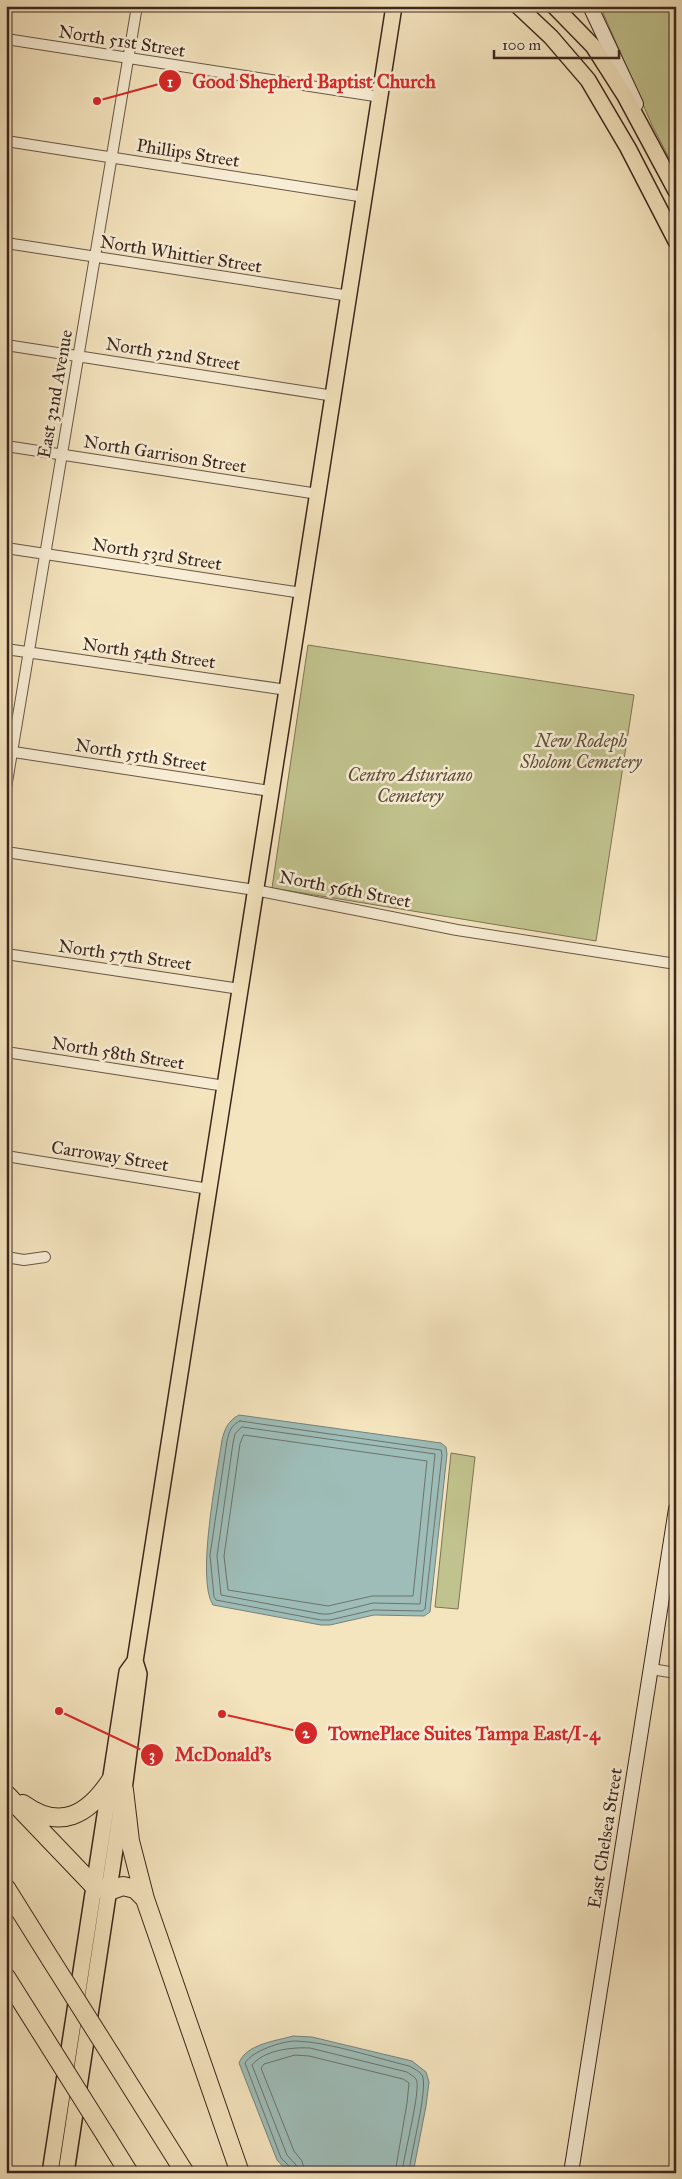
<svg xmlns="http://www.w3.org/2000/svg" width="682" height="2179" font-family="'IM FELL Great Primer',serif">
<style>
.green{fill:#c1c38e;stroke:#7e7456}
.water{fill:#9ebdb8;stroke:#77817a}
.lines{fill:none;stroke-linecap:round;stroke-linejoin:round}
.shore{stroke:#6d726b;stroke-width:1}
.street-casing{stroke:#6a5646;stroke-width:12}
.secondary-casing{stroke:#3c261e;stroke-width:16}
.primary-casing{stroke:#3c261e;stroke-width:18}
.highway-casing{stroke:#3c261e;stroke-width:20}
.street{stroke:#f8eed5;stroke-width:10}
.secondary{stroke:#f8eed5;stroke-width:14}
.primary{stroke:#f5e5bf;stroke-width:15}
.highway{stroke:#f5e5bf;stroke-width:18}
.highway-bridge-casing{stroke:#3c261e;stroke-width:20;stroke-linecap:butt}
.highway-bridge{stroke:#f5e5bf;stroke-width:18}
.labels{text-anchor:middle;stroke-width:5;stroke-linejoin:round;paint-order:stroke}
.street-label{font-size:18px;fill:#3c261e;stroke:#f8eed5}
.park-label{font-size:18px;font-style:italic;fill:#5d4d3a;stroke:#f8eed5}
.leader{fill:none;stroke:#d62828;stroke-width:2}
.callout-dot{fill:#d62828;stroke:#f8eed5;stroke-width:2}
.mark-label{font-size:15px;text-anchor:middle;font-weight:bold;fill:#fff}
.callout-label{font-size:19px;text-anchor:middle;font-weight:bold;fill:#d62828;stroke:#f8eed5;stroke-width:5;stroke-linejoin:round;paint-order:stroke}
</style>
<rect width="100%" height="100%" fill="#f5e5bf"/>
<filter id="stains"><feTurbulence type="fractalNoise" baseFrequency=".004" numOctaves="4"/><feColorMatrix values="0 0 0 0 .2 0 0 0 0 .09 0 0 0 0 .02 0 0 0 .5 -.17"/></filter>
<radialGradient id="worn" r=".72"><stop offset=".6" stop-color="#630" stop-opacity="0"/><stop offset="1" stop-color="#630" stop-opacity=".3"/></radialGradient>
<path class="green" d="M 600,6 L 676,6 L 676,172 L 652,125 Z
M 308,645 L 634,695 L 596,941 L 272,888 Z
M 451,1453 L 475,1457 L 458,1609 L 435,1607 Z"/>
<path class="water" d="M 239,1415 L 441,1443 L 446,1447 L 447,1454 L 430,1612 L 424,1616 L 374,1615 L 330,1625 L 321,1625 L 213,1605 C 196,1579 217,1474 222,1440 C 225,1428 228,1421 239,1415 Z
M 293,2036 L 312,2037 L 412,2061 L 426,2072 L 429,2082 L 426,2106 L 413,2173 L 289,2173 L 277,2160 L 239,2063 C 246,2044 276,2041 293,2036 Z"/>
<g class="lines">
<path class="shore" d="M 240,1421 L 441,1450 L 442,1455 L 425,1609 L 422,1611 L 373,1610 L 330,1620 L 321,1620 L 216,1600 L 214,1597 L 210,1555 L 227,1441 C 229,1432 231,1425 240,1421 Z
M 242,1427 L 435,1454 L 420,1604 L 373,1603 L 329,1614 L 322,1614 L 221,1595 L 217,1556 L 233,1443 L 235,1434 Z
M 244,1435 L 427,1461 L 413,1596 L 372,1596 L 328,1606 L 228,1590 L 224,1556 L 240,1444 Z
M 291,2173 L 291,2168 L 281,2158 L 245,2063 C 252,2051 282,2041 296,2041 C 329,2042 376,2058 409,2066 C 413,2068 420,2072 422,2075 C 429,2087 410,2155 409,2173
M 298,2173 L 296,2165 L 287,2155 L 252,2065 C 264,2050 292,2047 310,2048 L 407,2072 C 409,2074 414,2076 416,2079 C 422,2087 403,2158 402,2173
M 305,2173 L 302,2161 L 294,2151 L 261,2068 L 264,2064 L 295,2055 L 309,2056 L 403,2079 L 409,2083 L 407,2103 L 395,2173"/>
<defs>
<path id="street" d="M 6,39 L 381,97
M 6,141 L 365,197
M 6,243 L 350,296
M 6,345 L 334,396
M 6,446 L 318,494
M 6,548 L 302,593
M 6,649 L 287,690
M 7,751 L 270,791
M 6,788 L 137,6
M 6,852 L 255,890 L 457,930 L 676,964
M 6,954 L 240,989
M 6,1052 L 225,1086
M 6,1156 L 209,1189
M 6,1257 L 24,1260 L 45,1257
M 651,1669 L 676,1673"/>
<path id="secondary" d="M 590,6 L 636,104
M 571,2173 L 676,1509"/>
<path id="primary" d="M 518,6 L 551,37 L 588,80 L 628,148 L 676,241
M 554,6 L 593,46 L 625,96 L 676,191
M 50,2173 L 127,1672 L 135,1661
M 66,2173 L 124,1790 L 139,1674 L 135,1661 L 394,6"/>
<path id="highway" d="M 124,1790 L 130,1841 L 145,1899 L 240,2173
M 6,1794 L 94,1886 L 109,1891 L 123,1886 L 135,1889 L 145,1899
M 23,1804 C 60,1831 88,1815 111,1780
M 6,1888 L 51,1960
M 6,1977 L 40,2031
M 111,2055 L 185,2173
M 106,2136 L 129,2173"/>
</defs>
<use href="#street" class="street-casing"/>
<use href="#secondary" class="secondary-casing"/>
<use href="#primary" class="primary-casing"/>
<use href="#highway" class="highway-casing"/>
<use href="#street" class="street"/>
<use href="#secondary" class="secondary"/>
<use href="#primary" class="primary"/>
<use href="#highway" class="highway"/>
<defs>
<path id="highway-bridge" d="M 51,1960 L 111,2055
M 40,2031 L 106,2136"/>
</defs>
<use href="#highway-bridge" class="highway-bridge-casing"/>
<use href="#highway-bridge" class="highway-bridge"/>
</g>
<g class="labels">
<g class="street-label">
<text transform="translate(122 41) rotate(9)" y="6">North 51st Street</text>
<text transform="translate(188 153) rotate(9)" y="6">Phillips Street</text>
<text transform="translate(181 254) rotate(9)" y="6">North Whittier Street</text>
<text transform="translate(173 354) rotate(9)" y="6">North 52nd Street</text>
<text transform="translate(55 394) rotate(-80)" y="6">East 32nd Avenue</text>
<text transform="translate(165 454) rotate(9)" y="6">North Garrison Street</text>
<text transform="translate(157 554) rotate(9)" y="6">North 53rd Street</text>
<text transform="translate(149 653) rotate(8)" y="6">North 54th Street</text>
<text transform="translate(141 755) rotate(9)" y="6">North 55th Street</text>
<text transform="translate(345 889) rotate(11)" y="6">North 56th Street</text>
<text transform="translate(125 955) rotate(8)" y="6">North 57th Street</text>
<text transform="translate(118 1053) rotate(9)" y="6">North 58th Street</text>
<text transform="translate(110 1156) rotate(9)" y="6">Carroway Street</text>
<text transform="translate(605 1838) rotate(-81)" y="6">East Chelsea Street</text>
</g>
<g class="park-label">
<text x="581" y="747">New Rodeph<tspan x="581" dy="21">Sholom Cemetery</tspan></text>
<text x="410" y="781">Centro Asturiano<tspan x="410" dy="21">Cemetery</tspan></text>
</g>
</g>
<path class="leader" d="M97 101L170 81M222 1714L306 1733M59 1711L152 1755"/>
<g class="callout-dot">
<circle cx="97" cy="101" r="5"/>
<circle cx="222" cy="1714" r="5"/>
<circle cx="59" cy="1711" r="5"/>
<circle cx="170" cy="81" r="12"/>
<circle cx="306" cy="1733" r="12"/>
<circle cx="152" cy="1755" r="12"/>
</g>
<g class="mark-label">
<text x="170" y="87">1</text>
<text x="306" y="1738">2</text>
<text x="152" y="1760">3</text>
</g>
<g class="callout-label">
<text x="314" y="88">Good Shepherd Baptist Church</text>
<text x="464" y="1740">TownePlace Suites Tampa East/I-4</text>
<text x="223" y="1761">McDonald's</text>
</g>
<rect width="682" height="2179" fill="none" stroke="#f5e5bf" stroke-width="25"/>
<rect x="8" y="8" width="667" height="2164" fill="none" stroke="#3c261e" stroke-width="2.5"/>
<rect x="12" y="12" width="657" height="2154" fill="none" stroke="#3c261e"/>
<path d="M494 50v8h125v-8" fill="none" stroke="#3c261e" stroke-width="2.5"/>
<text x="502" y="50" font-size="15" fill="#3c261e" stroke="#f8eed5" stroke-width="4" paint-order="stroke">100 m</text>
<rect width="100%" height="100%" filter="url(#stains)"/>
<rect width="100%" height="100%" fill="url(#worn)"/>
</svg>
